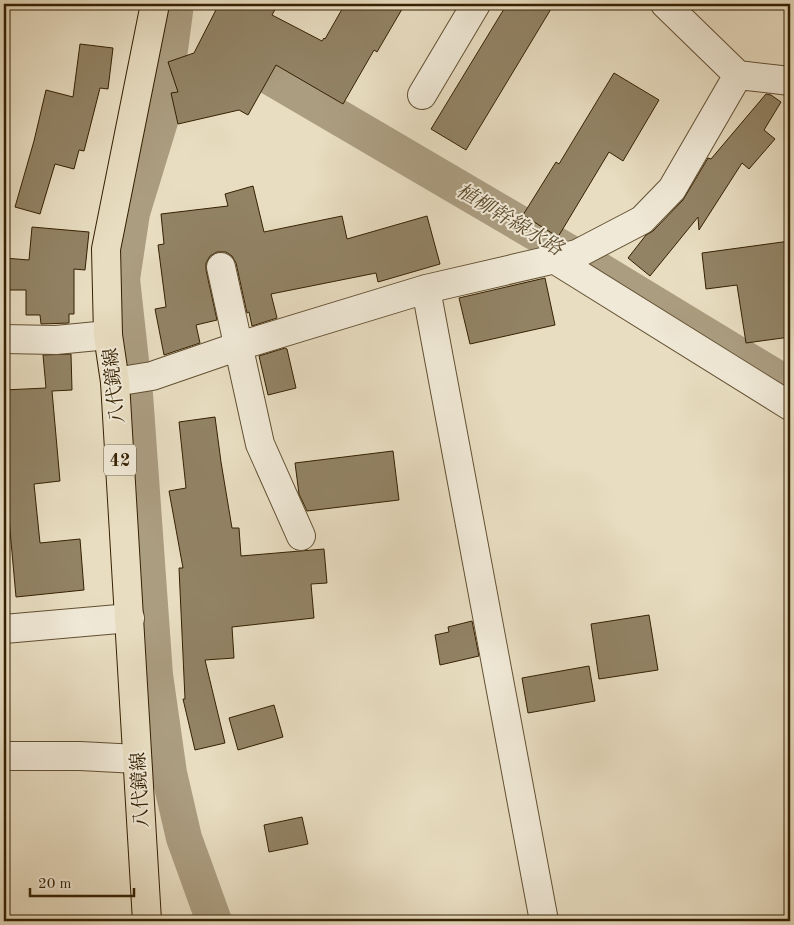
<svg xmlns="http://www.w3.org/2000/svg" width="794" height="925" font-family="'Old Standard TT','Noto Serif JP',serif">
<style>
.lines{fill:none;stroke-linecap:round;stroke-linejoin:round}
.canal{stroke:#ab9d80;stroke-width:36}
.building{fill:#928365;stroke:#352102}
.street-casing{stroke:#625032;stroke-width:30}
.primary-casing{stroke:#352102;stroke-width:30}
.street{stroke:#f0e9d7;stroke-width:28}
.primary{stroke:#e8ddc1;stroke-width:28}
.labels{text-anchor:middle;stroke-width:4;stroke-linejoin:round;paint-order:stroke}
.shield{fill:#f0e9d7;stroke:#6d5d42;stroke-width:1}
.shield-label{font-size:18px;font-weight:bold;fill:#352102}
.street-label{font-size:19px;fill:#352102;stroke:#f0e9d7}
.water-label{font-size:20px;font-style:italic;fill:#5e4c2e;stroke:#f0e9d7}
</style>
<rect width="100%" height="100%" fill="#e8ddc1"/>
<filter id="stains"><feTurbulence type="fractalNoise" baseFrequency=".004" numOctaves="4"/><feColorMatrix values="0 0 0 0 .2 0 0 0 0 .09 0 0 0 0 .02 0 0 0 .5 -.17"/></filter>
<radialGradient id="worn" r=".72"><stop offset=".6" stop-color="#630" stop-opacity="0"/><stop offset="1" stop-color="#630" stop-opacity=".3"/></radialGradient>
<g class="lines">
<path class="canal" d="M 229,53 L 594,267 L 790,386
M 131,361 L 122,279 L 132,213 L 161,118 L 176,4
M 135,394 L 155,675 L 169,773 L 184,838 L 214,921"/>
</g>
<path class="building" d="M 219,4 L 278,4 L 272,15 L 322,41 L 324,38 L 325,39 L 345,4 L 405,4 L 377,52 L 374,50 L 343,104 L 276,65 L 248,115 L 239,110 L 178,124 L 171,93 L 178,92 L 168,62 L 194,53 Z
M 507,4 L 554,4 L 466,150 L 431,129 Z
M 80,44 L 113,48 L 108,89 L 100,88 L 84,151 L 79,150 L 74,169 L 55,164 L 40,214 L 15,207 L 34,141 L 46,90 L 73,97 Z
M 614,73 L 659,100 L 623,161 L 609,152 L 558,237 L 523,215 L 556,162 L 559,164 Z
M 766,94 L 771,95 L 781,102 L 764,130 L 775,139 L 749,169 L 742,163 L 699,230 L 698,217 L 650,276 L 628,258 L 646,235 L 653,231 L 683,200 L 708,158 L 711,159 Z
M 253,186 L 264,232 L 342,216 L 347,239 L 427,216 L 440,264 L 378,282 L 376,273 L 271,294 L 277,318 L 252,326 L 249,312 L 247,313 L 236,263 L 232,256 L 226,252 L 217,252 L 210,256 L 206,263 L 206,270 L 217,320 L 196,325 L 200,343 L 164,355 L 155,309 L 166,307 L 158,245 L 164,244 L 161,214 L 228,206 L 225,194 Z
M 32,227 L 89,232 L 85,270 L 74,269 L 74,314 L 69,314 L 69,323 L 41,324 L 40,315 L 26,315 L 26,290 L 4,290 L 4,258 L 29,260 Z
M 790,241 L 790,337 L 746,343 L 737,285 L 706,289 L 702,253 Z
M 545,278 L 555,325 L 470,344 L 459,298 Z
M 285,348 L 287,349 L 296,388 L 268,395 L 259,356 Z
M 71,354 L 72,390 L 52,391 L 60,481 L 34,484 L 40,543 L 80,539 L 84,590 L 16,597 L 8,508 L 4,508 L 4,390 L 46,388 L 43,355 Z
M 215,417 L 221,462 L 232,528 L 239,528 L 241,556 L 324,549 L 327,583 L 311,584 L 314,618 L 232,627 L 234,658 L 205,660 L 225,743 L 195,750 L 183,699 L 185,699 L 179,568 L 183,568 L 169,491 L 186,488 L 179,422 Z
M 393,451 L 399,500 L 307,511 L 299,494 L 295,463 Z
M 649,615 L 658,670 L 599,679 L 591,624 Z
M 472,621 L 479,656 L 440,665 L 435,635 L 449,632 L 448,627 Z
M 589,666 L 595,701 L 528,713 L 522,678 Z
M 274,705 L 283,737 L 238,750 L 229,718 Z
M 302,817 L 308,844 L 269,852 L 264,825 Z"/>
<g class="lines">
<defs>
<path id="street" d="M 665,4 L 738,75
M 422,95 L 476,4
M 554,259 L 790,406
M 221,267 L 260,444 L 301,536
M 426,289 L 544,921
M 4,339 L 56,340 L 108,335
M 115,382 L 152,376 L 239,346 L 426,289 L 577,254 L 642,220 L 672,189 L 738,75 L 790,81
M 4,629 L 130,618
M 4,756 L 80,756 L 137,759"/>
<path id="primary" d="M 147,921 L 115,382 L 108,335 L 106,249 L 155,4"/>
</defs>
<use href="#street" class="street-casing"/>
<use href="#primary" class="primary-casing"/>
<use href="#street" class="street"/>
<use href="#primary" class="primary"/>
</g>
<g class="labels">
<rect class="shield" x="104" y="444.5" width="32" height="31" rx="4"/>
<g class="shield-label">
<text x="120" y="466">42</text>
</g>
<g class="street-label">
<text transform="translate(113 386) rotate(-96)" y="7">八代鏡線</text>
<text transform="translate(139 790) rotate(-93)" y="7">八代鏡線</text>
</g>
<g class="water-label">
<text transform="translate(510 219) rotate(31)" y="7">植柳幹線水路</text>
</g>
</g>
<rect width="794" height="925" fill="none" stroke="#e8ddc1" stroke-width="20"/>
<rect x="5" y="5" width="784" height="915" fill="none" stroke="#352102" stroke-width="2.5"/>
<rect x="10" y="10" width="774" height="905" fill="none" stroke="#352102"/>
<path d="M30 888v8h104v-8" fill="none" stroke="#352102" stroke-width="2.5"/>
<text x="38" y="888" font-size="15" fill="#352102" stroke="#f0e9d7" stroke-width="4" paint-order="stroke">20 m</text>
<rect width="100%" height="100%" filter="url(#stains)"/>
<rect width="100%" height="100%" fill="url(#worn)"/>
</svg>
